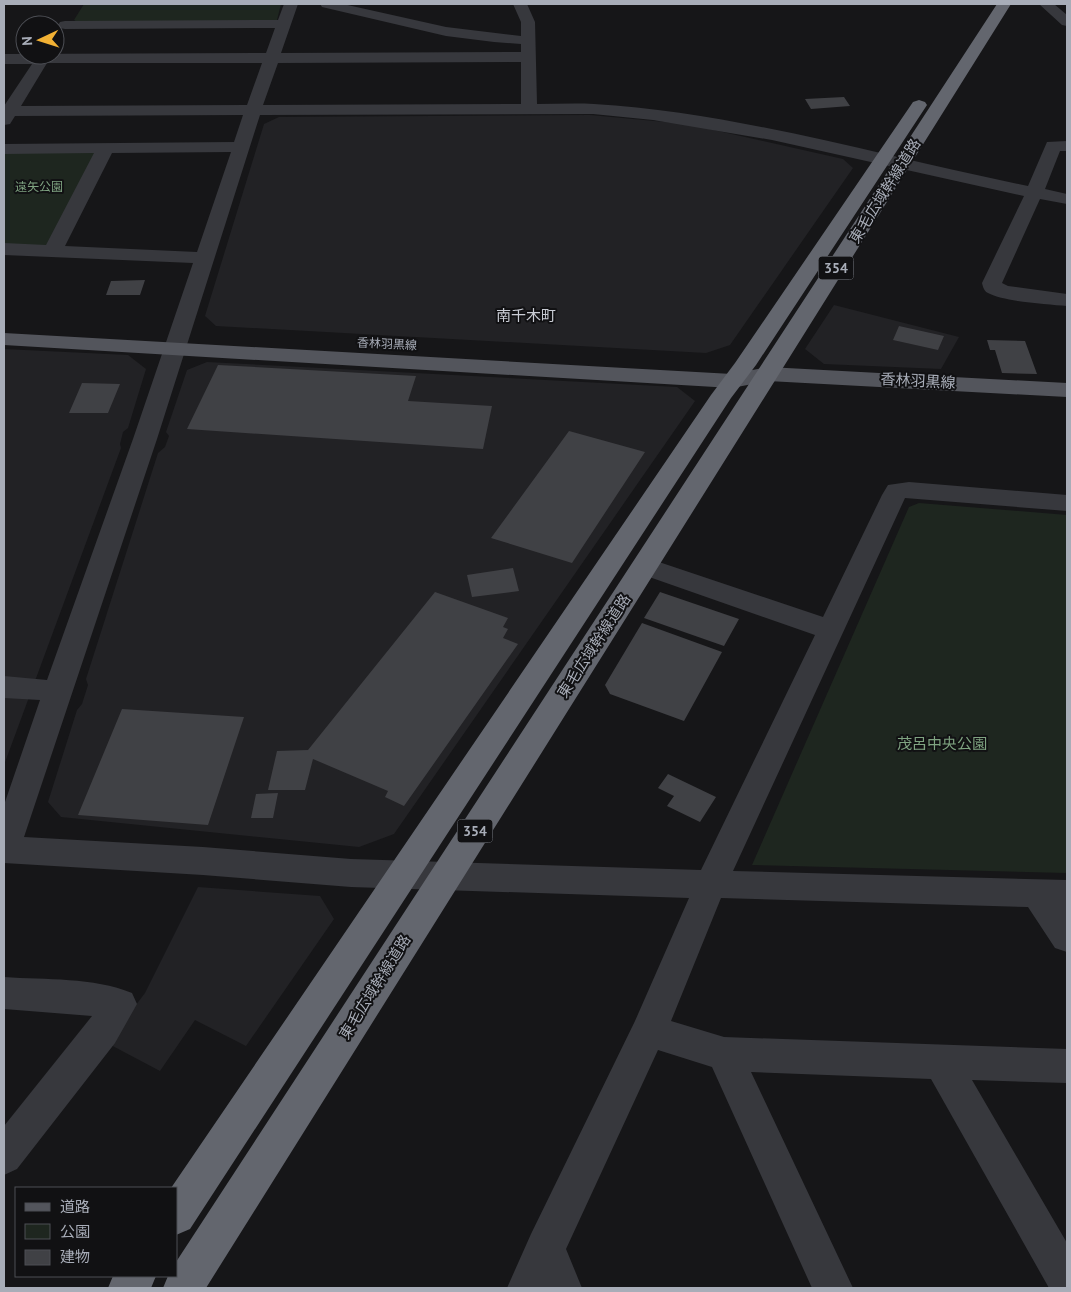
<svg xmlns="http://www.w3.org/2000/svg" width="1071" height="1292" font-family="'PT Sans','Noto Sans JP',sans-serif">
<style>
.built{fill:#222225}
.green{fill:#1e261f}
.building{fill:#404145}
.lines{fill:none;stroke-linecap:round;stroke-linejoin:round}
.minor{fill:#37383d;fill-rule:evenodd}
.major{fill:#53555c;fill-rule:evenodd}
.highway{fill:#63666e;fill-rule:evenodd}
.labels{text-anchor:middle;stroke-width:4;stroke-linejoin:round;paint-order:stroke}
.far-park-label{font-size:12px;fill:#7fa381;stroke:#111113}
.far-street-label{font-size:12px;fill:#a8adb8;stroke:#111113}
.shield{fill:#111113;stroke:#7b7e86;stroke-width:1}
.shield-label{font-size:14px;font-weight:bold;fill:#a8adb8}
.street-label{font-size:15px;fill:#a8adb8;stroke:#111113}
.far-quarter-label{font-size:15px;fill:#c9ccd4;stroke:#111113}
.park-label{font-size:15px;fill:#7fa381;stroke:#111113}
</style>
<rect width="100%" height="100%" fill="#161618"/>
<path class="built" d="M 590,115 L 687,124 L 843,159 L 853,168 L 730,345 L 706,353 L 216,326 L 205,316 L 264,124 L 279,117 Z
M 834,305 L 959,337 L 941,369 L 824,364 L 805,349 Z
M 4,349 L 128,355 L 146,369 L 128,428 L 123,432 L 120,444 L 121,448 L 4,765 Z
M 207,362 L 677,387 L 695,401 L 394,834 L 359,847 L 61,817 L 48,802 L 77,710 L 82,704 L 88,685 L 86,679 L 158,453 L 165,447 L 169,436 L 166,432 L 187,370 Z
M 198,887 L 320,896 L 334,919 L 246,1046 L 195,1020 L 160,1071 L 107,1043 L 145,993 Z"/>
<path class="green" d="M 84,4 L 281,4 L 277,20 L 275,21 L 77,22 L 74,20 Z
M 4,151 L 95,151 L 97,153 L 49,244 L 43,246 L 4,244 Z
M 919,503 L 1067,515 L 1067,873 L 752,865 L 909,507 Z"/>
<path class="building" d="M 844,97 L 850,106 L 811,109 L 805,99 Z
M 145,280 L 140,295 L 106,295 L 111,281 Z
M 899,326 L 944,336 L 938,350 L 893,340 Z
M 987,340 L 1025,341 L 1037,374 L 1002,373 L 995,350 L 990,350 Z
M 218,365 L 416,376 L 408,401 L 492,406 L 483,449 L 187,429 Z
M 82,383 L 120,384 L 108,413 L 69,413 Z
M 569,431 L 645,452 L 572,563 L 491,538 Z
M 513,568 L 519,591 L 472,597 L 467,575 Z
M 435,592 L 508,618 L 503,627 L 508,629 L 503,638 L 518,644 L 404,806 L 385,797 L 388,791 L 313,759 L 305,790 L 268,790 L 277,751 L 308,750 Z
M 660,592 L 739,619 L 724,646 L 644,618 Z
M 642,623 L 722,652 L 684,721 L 610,694 L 605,685 Z
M 122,709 L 244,717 L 208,825 L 78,815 Z
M 668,774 L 716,797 L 700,822 L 667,806 L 674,796 L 658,788 Z
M 278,793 L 273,818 L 251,818 L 256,794 Z"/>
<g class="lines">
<path class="minor" d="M 284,4 L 298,4 L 281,53 L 521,52 L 521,44 L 494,42 L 446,36 L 322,7 L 320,4 L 343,4 L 446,27 L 521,36 L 521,22 L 513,4 L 527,4 L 535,22 L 537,104 C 556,104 575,103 594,104 C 741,113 884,157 1028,186 L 1047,142 L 1067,141 L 1067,151 L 1060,151 L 1045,189 L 1067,194 L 1067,204 L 1040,199 L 1002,283 L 1008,286 L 1067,294 L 1067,306 C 1047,304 1005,302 988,293 C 984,291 983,287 982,283 L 1024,196 L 772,140 L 653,120 L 593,114 L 260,115 L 157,439 L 24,837 L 203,847 L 351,859 L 701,870 L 815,635 L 635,572 L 631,566 L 635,560 L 644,557 L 653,560 L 823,617 L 882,495 L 888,485 L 909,482 L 1067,495 L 1067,511 L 905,498 L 733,871 L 1067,880 L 1067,952 L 1055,948 L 1028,907 L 721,898 L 671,1021 L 724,1037 L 1067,1049 L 1067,1083 L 972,1080 L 1067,1243 L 1067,1288 L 1049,1288 L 931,1079 L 751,1072 L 853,1288 L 812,1288 L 712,1067 L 658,1050 L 566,1249 L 582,1288 L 507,1288 L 531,1234 L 635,1021 L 689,898 L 351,887 L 203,875 L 4,863 L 4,805 L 40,700 L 4,698 L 4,676 L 47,680 L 133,439 L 193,263 L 4,255 L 4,243 L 46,245 L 94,153 L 4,154 L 4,144 L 234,142 L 243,115 L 15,116 L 10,124 L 4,125 L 4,106 L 32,64 L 4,64 L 4,54 L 266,53 L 275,28 L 65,29 L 60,28 L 58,25 L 60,22 L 65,21 L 278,20 ZM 521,62 L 521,104 L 263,105 L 278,63 ZM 47,63 L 262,63 L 247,105 L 21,106 ZM 231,152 L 197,252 L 65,246 L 112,153 Z
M 1039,4 L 1054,4 L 1067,15 L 1067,26 L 1062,25 Z
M 4,977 C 46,980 93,977 132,993 L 137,1004 L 115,1043 L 17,1169 L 4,1175 L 4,1126 L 92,1016 L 4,1009 Z"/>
<path class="major" d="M 4,333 L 732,374 L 768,367 L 1067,383 L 1067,397 L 768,381 L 732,388 L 4,345 Z"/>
<path class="highway" d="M 997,4 L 1011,4 L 206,1288 L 163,1288 L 168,1276 L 176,1276 L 176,1262 Z
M 919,100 L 925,102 L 927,105 L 756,365 L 731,398 L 190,1229 L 176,1235 L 176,1188 L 171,1188 L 711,395 L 735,363 L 913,102 Z
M 113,1276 L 156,1276 L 151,1288 L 108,1288 Z"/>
</g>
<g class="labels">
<g class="far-park-label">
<text x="39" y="191">遠矢公園</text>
</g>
<g class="far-street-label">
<text transform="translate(387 344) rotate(3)" y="4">香林羽黒線</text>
</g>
<g class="shield">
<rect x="818.5" y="256.5" width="35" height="23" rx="4"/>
<rect x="457.5" y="819.5" width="35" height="23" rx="4"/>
</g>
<g class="shield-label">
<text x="836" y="273">354</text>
<text x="475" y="836">354</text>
</g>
<g class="street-label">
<text transform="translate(885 191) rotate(-58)" y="5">東毛広域幹線道路</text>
<text transform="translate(918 381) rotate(3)" y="5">香林羽黒線</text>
<text transform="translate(594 646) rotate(-57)" y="5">東毛広域幹線道路</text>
<text transform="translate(375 987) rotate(-58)" y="5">東毛広域幹線道路</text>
</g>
<g class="far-quarter-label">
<text x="526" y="321">南千木町</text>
</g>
<g class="park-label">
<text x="942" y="749">茂呂中央公園</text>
</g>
</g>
<rect width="1071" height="1292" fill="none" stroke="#a8adb8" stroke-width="10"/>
<rect x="15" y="1187" width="162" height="90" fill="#111113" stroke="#4d4f55"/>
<rect x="25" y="1203" width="25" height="8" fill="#53555c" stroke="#4d4f55"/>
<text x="60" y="1212" font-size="15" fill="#a8adb8">道路</text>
<rect x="25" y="1224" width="25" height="15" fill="#1e261f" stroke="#4d4f55"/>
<text x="60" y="1237" font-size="15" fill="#a8adb8">公園</text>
<rect x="25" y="1250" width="25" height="15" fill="#404145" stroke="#4d4f55"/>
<text x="60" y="1262" font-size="15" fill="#a8adb8">建物</text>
<g transform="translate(40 40) rotate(266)"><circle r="24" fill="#111113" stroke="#4d4f55"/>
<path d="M0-4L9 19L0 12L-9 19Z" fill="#f2b134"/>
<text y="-8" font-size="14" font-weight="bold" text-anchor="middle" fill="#a8adb8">N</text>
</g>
</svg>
